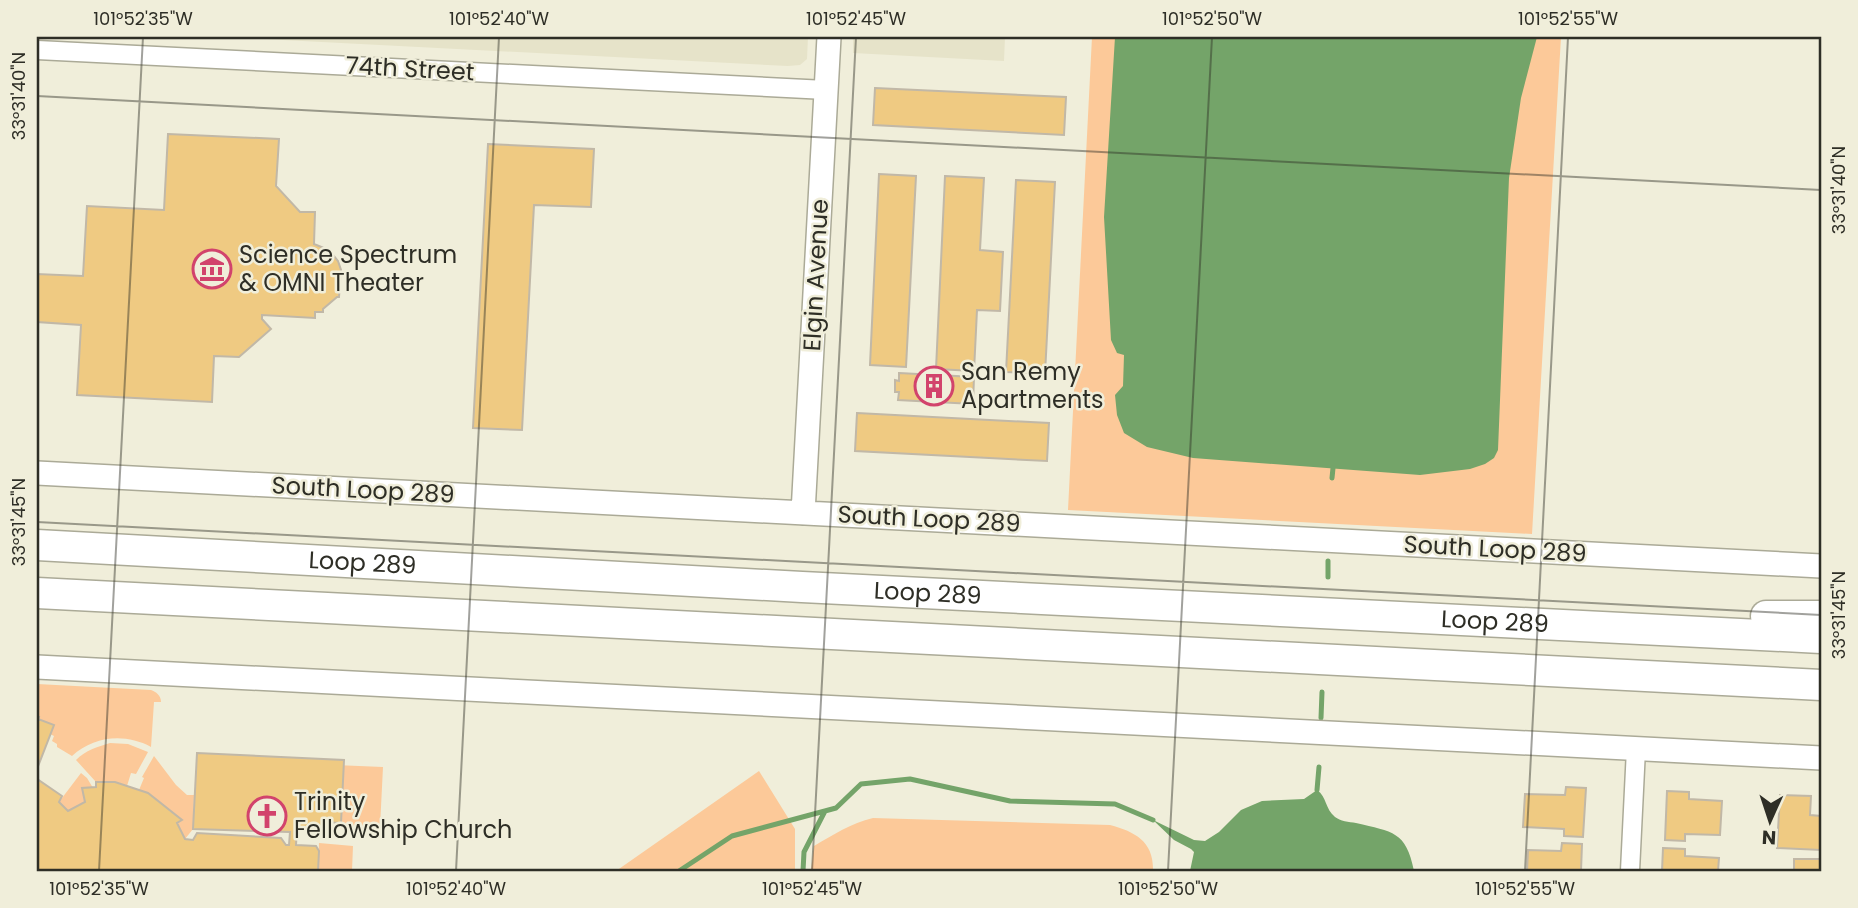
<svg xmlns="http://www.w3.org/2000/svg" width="1858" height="908" font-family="Poppins,sans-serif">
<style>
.built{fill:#e6e3c9}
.green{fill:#fcc999}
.water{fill:#74a469}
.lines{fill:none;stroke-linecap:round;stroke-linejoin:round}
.stream{stroke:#74a469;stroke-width:5}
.building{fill:#efca82;stroke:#c1b8a7;stroke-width:2}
.street-casing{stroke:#abaa97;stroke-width:21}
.secondary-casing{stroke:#abaa97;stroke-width:26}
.highway-casing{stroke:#abaa97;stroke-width:33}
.street{stroke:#fff;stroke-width:18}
.secondary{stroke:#fff;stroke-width:23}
.highway{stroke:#fff;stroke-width:30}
.ticks{fill:none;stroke:#2e2e26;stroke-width:2;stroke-opacity:0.45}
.labels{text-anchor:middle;stroke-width:5;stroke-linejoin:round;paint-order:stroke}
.street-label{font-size:24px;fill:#2e2e26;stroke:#f0eeda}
.poi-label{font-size:24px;fill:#2e2e26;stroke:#f0eeda;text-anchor:start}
.neatline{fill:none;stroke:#2e2e26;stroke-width:2.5}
.ticks-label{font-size:18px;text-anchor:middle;fill:#2e2e26}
</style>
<rect width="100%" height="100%" fill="#f0eeda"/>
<path class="built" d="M 226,37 L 808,37 L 807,59 L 800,65 L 788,66 Z
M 853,37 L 1005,37 L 1004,61 L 853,53 Z"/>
<path class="green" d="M 1092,37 L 1561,37 L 1532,534 L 1068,510 Z
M 37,684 L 151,690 C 156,692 161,695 161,702 L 154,702 L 151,747 C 125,733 94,736 72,756 L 57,747 L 57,744 L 52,741 L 54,736 L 50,734 L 53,725 L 38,719 Z
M 110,743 L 128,744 L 148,752 L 136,774 L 131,773 L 127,786 L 96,782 L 76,760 C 86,750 97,747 110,743 Z
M 154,756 L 176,785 L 187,795 L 194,795 L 193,829 L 185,839 L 177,823 L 181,820 L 139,790 L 144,778 L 142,777 Z
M 335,765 L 383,767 L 380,827 L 338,825 L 339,805 Z
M 759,771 L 795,829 L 795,871 L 616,871 Z
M 81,773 L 87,778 L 93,788 L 82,788 L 85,802 L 68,811 L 59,802 Z
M 873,818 L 1110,825 C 1136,832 1154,842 1153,871 L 811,871 L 814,846 C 833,835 851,823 873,818 Z
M 319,843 L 353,846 L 352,871 L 318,871 Z"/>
<path class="water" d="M 1115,37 L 1537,37 L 1521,98 L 1509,178 L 1498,450 L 1494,458 L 1485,464 L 1470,469 L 1420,475 L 1193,458 L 1147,447 L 1124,433 L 1117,415 L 1115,395 L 1123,386 L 1124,355 L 1117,353 L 1111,340 L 1104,217 Z
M 1317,790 C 1327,797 1325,809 1335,817 C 1340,821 1349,822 1356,823 C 1393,832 1406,831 1414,871 L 1190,871 L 1194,852 L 1191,849 L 1174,840 L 1153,820 L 1194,840 L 1205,841 L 1219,832 L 1241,810 L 1262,801 L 1304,799 Z"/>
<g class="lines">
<path class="stream" d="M 1332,478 L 1333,468
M 1328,577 L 1328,561
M 1321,718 L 1322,692
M 1317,790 L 1319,767
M 679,871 L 732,836 L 836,808 L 861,784 L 910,779 L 1010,801 L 1115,804 L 1153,820
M 803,871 L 804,852 L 825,811"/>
</g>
<path class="building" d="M 875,88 L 1066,97 L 1064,135 L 873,125 Z
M 168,134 L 279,139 L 276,186 L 300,212 L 315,212 L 314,244 L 329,250 L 338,261 L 341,270 L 339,297 L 337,297 L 323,309 L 323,312 L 315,312 L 315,318 L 262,315 L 262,319 L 271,329 L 239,357 L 214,356 L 212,402 L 77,395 L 81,325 L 37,322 L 37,274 L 83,276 L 87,206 L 164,210 Z
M 488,144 L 594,149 L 591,207 L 534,205 L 522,430 L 473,428 Z
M 879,174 L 916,176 L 906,367 L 870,365 Z
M 945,176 L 984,178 L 980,250 L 1003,252 L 1000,311 L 977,310 L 974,371 L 936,369 Z
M 1016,180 L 1055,182 L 1045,374 L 1006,372 Z
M 899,373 L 974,377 L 973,404 L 898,400 L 899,392 L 895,392 L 895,380 L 899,381 Z
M 857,413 L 1049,423 L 1047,461 L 855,451 Z
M 37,716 L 39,717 L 38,719 L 54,725 L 37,769 Z
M 197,753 L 344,760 L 341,823 L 323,822 L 322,828 L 297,827 L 296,845 L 316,846 L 319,851 L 318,871 L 37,871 L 37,779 L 62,796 L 59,802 L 68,811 L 85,802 L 82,788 L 96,787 L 96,782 L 115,782 L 148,793 L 182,820 L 177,823 L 185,839 L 193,840 L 197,833 L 281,838 L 286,845 L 289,845 L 290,832 L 193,829 Z
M 1566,787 L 1586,788 L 1583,837 L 1564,836 L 1564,829 L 1523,827 L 1525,794 L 1565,795 Z
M 1667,791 L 1689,792 L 1689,799 L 1722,801 L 1720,835 L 1685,834 L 1685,841 L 1665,840 Z
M 1780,795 L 1811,796 L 1810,815 L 1821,816 L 1821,850 L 1777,848 Z
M 1562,843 L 1582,844 L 1581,871 L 1527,871 L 1528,850 L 1561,851 Z
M 1663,848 L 1685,849 L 1685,856 L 1719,858 L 1718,871 L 1662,871 Z
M 1794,859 L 1821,859 L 1821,871 L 1794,871 Z"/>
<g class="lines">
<defs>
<path id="street" d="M 37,50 L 826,90
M 1630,871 L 1636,749"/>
<path id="secondary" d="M 37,473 L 1821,566
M 803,513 L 829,37
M 37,667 L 1821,758"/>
<g id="highway">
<path id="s1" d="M 37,545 L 802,587 L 1821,638"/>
<path d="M 37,593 L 1821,685"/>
<path d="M 1766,616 L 1821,616"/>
</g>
</defs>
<use href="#street" class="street-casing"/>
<use href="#secondary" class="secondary-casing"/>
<use href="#highway" class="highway-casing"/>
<use href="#street" class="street"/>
<use href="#secondary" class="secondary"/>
<use href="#highway" class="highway"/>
</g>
<path class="ticks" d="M 37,96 L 1821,190M 37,522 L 1821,615M 99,871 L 143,37M 456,871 L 499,37M 812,871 L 856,37M 1168,871 L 1212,37M 1525,871 L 1568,37"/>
<defs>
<symbol id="museum-ring" viewBox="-11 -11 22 22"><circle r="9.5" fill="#f0eeda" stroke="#d2436c" stroke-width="1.5"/><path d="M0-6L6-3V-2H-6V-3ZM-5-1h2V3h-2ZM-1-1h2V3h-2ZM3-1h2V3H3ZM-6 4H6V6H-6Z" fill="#d2436c"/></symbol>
<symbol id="building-ring" viewBox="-11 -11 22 22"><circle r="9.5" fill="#f0eeda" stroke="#d2436c" stroke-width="1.5"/><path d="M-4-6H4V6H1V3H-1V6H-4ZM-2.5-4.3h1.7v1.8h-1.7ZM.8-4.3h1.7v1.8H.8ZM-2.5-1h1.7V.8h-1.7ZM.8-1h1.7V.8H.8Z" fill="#d2436c"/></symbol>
<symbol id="church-ring" viewBox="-11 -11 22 22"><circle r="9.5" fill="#f0eeda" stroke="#d2436c" stroke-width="1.5"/><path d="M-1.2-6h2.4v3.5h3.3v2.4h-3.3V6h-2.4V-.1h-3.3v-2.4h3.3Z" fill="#d2436c"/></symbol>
</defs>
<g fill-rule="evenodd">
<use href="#museum-ring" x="190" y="247" width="44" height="44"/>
<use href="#building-ring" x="912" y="364" width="44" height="44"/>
<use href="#church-ring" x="245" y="794" width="44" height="44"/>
</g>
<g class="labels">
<g class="street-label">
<text transform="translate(410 69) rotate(3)" y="8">74th Street</text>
<text transform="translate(816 275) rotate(-87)" y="8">Elgin Avenue</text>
<text transform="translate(363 490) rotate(3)" y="8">South Loop 289</text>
<text transform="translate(929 519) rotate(3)" y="8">South Loop 289</text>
<text transform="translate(1495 549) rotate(3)" y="8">South Loop 289</text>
<text dy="8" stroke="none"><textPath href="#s1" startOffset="326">Loop 289</textPath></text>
<text dy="8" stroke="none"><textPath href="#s1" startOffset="892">Loop 289</textPath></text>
<text dy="8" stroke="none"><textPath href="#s1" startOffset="1460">Loop 289</textPath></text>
</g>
<g class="poi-label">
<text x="239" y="263">Science Spectrum<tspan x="239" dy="28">&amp; OMNI Theater</tspan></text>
<text x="961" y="380">San Remy<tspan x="961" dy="28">Apartments</tspan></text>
<text x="294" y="810">Trinity<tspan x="294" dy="28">Fellowship Church</tspan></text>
</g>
</g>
<rect width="1858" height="908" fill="none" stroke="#f0eeda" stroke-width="77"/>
<g transform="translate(1770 821) rotate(183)" stroke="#f0eeda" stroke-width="5" paint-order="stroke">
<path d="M0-5L12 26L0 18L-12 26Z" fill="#2e2e26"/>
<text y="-10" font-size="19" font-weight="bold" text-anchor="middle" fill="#2e2e26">N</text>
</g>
<rect x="38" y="38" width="1782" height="832" class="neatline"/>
<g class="ticks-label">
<text x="143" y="25">101°52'35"W</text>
<text x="499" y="25">101°52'40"W</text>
<text x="856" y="25">101°52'45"W</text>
<text x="1212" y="25">101°52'50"W</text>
<text x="1568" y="25">101°52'55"W</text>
<text transform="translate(19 96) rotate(-90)" y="6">33°31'40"N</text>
<text transform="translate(1839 190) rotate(-90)" y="6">33°31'40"N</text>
<text transform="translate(19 522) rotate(-90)" y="6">33°31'45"N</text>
<text transform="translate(1839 615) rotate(-90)" y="6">33°31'45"N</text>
<text x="99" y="895">101°52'35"W</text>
<text x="456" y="895">101°52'40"W</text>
<text x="812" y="895">101°52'45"W</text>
<text x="1168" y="895">101°52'50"W</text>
<text x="1525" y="895">101°52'55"W</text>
</g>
</svg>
